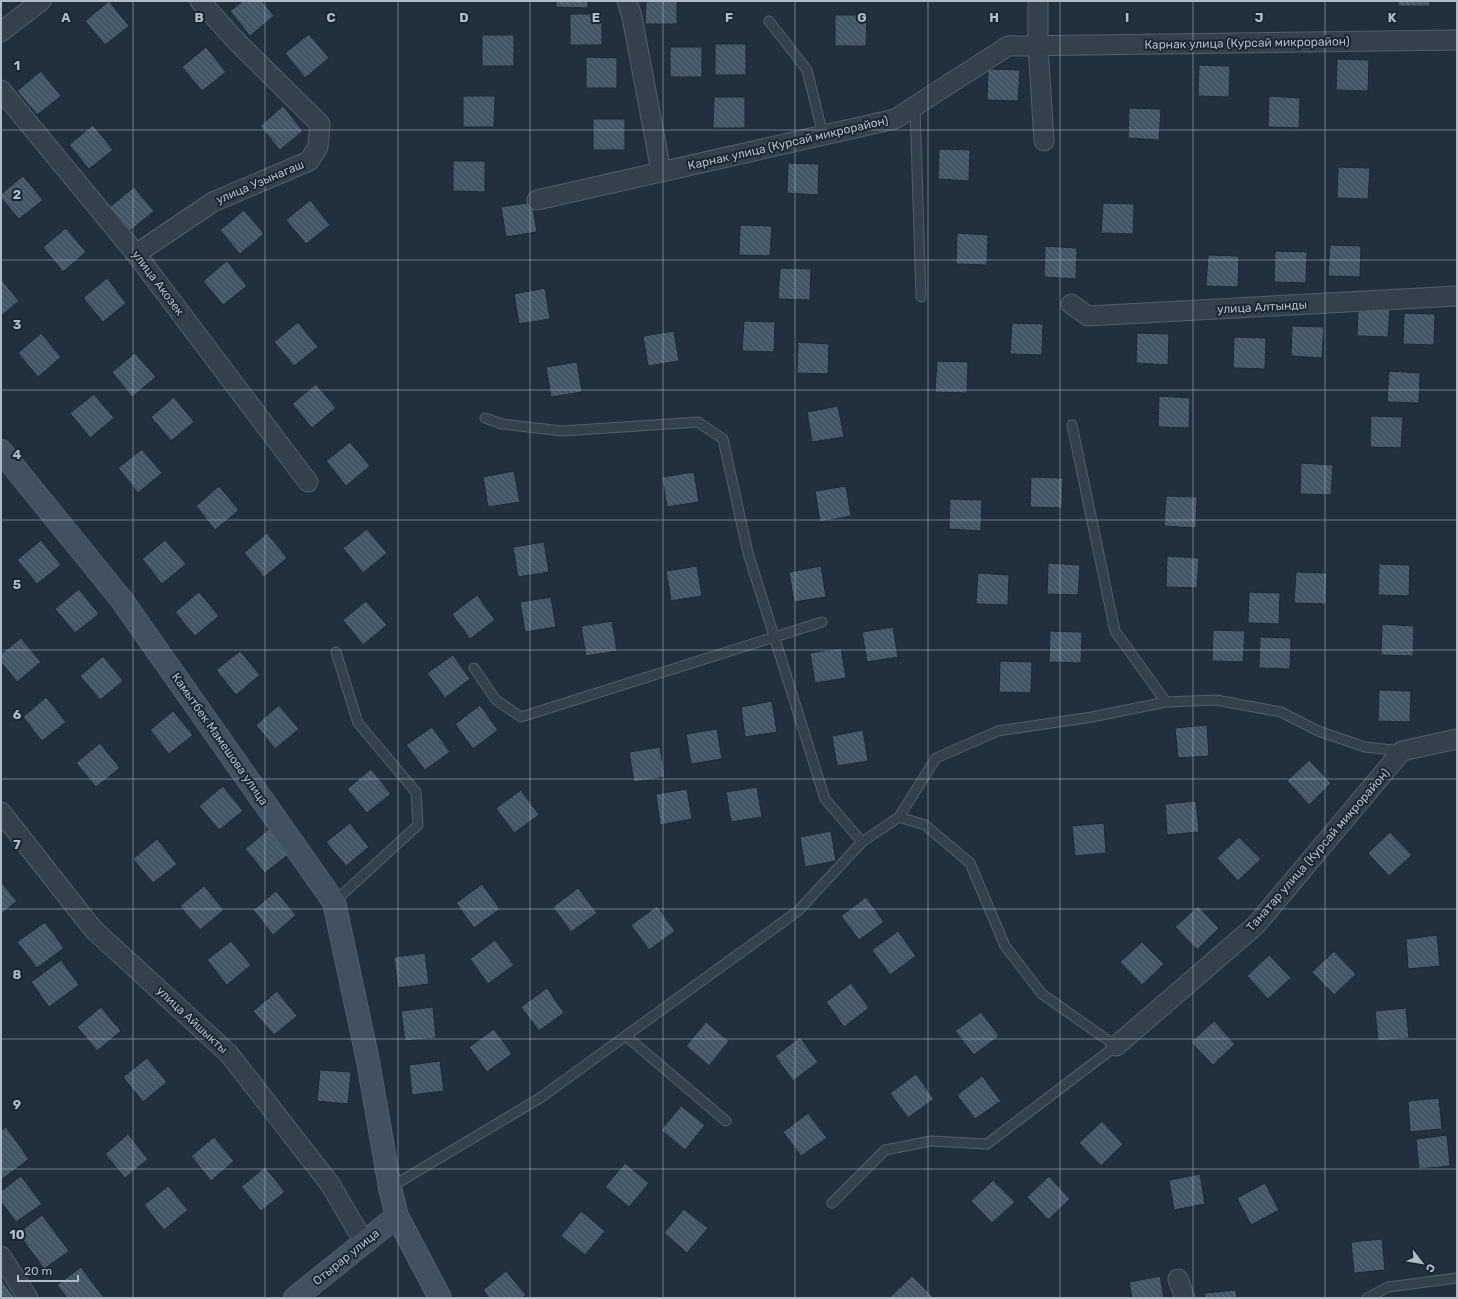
<svg xmlns="http://www.w3.org/2000/svg" width="1458" height="1299" font-family="Rubik,sans-serif">
<style>
.building{fill:url(#building-back-hatch);stroke:#1c2833}
.lines{fill:none;stroke-linecap:round;stroke-linejoin:round}
.lane-casing{stroke:#525f6a;stroke-width:11}
.street-casing{stroke:#525f6a;stroke-width:21}
.secondary-casing{stroke:#525f6a;stroke-width:24}
.lane{stroke:#34414c;stroke-width:9}
.street{stroke:#34414c;stroke-width:19}
.secondary{stroke:#42515f;stroke-width:22}
.grid{fill:none;stroke:#afbcc8;stroke-width:1;stroke-opacity:0.55}
.labels{text-anchor:middle;stroke-width:4;stroke-linejoin:round;paint-order:stroke}
.street-label{font-size:12px;fill:#afbcc8;stroke:#1a2631}
.grid-label{font-size:13px;text-anchor:middle;font-weight:bold;fill:#afbcc8;stroke:#1a2631;stroke-width:4;stroke-linejoin:round;paint-order:stroke}
</style>
<defs>
<pattern id="building-back-hatch" width="6" height="6" patternUnits="userSpaceOnUse"><rect width="6" height="6" fill="#445663"/><path d="M-1 5l2 2M0 0l6 6M5-1l2 2" fill="none" stroke="#5c6c78"/></pattern>
</defs>
<rect width="100%" height="100%" fill="#21303c"/>
<path class="building" d="M 109,1 L 129,26 L 105,45 L 85,21 Z
M 243,1 L 262,1 L 274,16 L 250,36 L 230,11 Z
M 556,1 L 588,1 L 588,8 L 556,7 Z
M 646,1 L 677,1 L 677,24 L 645,24 Z
M 1398,1 L 1430,1 L 1430,6 L 1398,6 Z
M 570,14 L 602,14 L 602,45 L 570,45 Z
M 835,15 L 867,15 L 866,46 L 835,46 Z
M 309,34 L 329,58 L 305,78 L 285,53 Z
M 482,35 L 514,35 L 514,66 L 482,66 Z
M 715,44 L 746,44 L 746,75 L 715,75 Z
M 206,47 L 226,72 L 202,91 L 182,67 Z
M 670,47 L 702,47 L 702,77 L 670,77 Z
M 586,57 L 617,58 L 617,88 L 586,88 Z
M 1337,59 L 1369,60 L 1368,91 L 1336,90 Z
M 1199,65 L 1230,66 L 1229,97 L 1198,96 Z
M 988,69 L 1020,70 L 1018,101 L 987,100 Z
M 41,71 L 61,96 L 37,115 L 17,91 Z
M 463,96 L 495,96 L 494,127 L 463,127 Z
M 1269,96 L 1300,98 L 1299,128 L 1268,127 Z
M 714,97 L 745,97 L 745,128 L 713,128 Z
M 283,106 L 303,131 L 280,150 L 260,126 Z
M 1129,108 L 1161,109 L 1159,140 L 1128,138 Z
M 593,119 L 625,119 L 625,150 L 593,150 Z
M 93,125 L 113,150 L 89,169 L 69,145 Z
M 939,149 L 970,150 L 969,181 L 938,179 Z
M 453,161 L 485,161 L 485,192 L 453,191 Z
M 788,163 L 819,164 L 818,195 L 787,193 Z
M 1338,167 L 1370,168 L 1368,199 L 1337,198 Z
M 23,176 L 43,200 L 19,219 L 1,198 L 1,194 Z
M 134,187 L 154,211 L 130,231 L 110,207 Z
M 310,200 L 330,225 L 306,244 L 286,220 Z
M 532,202 L 537,232 L 506,237 L 501,207 Z
M 1103,203 L 1134,204 L 1133,234 L 1101,233 Z
M 244,210 L 264,234 L 240,254 L 220,230 Z
M 740,225 L 772,226 L 770,256 L 739,255 Z
M 66,228 L 86,252 L 63,272 L 43,247 Z
M 957,233 L 988,235 L 987,265 L 956,264 Z
M 1330,245 L 1361,246 L 1360,277 L 1328,276 Z
M 1045,246 L 1077,248 L 1076,279 L 1044,277 Z
M 1275,251 L 1307,252 L 1306,283 L 1274,282 Z
M 1208,255 L 1239,256 L 1238,287 L 1206,286 Z
M 227,261 L 247,286 L 223,305 L 203,281 Z
M 780,268 L 811,269 L 810,300 L 778,299 Z
M 107,278 L 126,303 L 103,322 L 83,298 Z
M 1,279 L 19,301 L 1,316 Z
M 545,288 L 550,319 L 519,324 L 514,294 Z
M 1358,305 L 1390,307 L 1388,337 L 1357,336 Z
M 1404,313 L 1435,314 L 1434,345 L 1403,344 Z
M 744,321 L 775,322 L 774,352 L 742,351 Z
M 298,322 L 318,347 L 294,366 L 274,342 Z
M 1012,323 L 1043,324 L 1042,355 L 1010,354 Z
M 1292,326 L 1324,327 L 1322,358 L 1291,356 Z
M 674,331 L 679,361 L 648,366 L 643,336 Z
M 41,333 L 61,357 L 38,377 L 18,353 Z
M 1137,333 L 1169,334 L 1168,365 L 1136,363 Z
M 1234,337 L 1266,338 L 1265,369 L 1233,368 Z
M 798,342 L 829,344 L 828,374 L 797,373 Z
M 135,353 L 156,377 L 132,397 L 112,372 Z
M 937,361 L 968,362 L 967,393 L 935,392 Z
M 577,362 L 582,392 L 551,397 L 546,367 Z
M 1389,371 L 1420,373 L 1419,403 L 1387,402 Z
M 316,384 L 336,408 L 312,428 L 292,404 Z
M 94,394 L 114,418 L 90,438 L 70,413 Z
M 1159,396 L 1190,398 L 1189,428 L 1158,427 Z
M 174,397 L 194,422 L 171,441 L 151,417 Z
M 838,406 L 844,437 L 812,442 L 807,412 Z
M 1371,416 L 1403,417 L 1401,448 L 1370,447 Z
M 350,442 L 370,466 L 346,486 L 326,461 Z
M 142,449 L 162,473 L 138,493 L 118,468 Z
M 1301,463 L 1333,465 L 1331,495 L 1300,494 Z
M 514,471 L 520,502 L 488,507 L 483,477 Z
M 694,472 L 699,502 L 667,507 L 662,477 Z
M 1031,477 L 1063,478 L 1062,508 L 1030,507 Z
M 219,486 L 239,510 L 215,530 L 196,506 Z
M 846,486 L 851,516 L 820,522 L 815,491 Z
M 1166,496 L 1197,497 L 1196,528 L 1164,526 Z
M 950,499 L 982,500 L 981,531 L 949,529 Z
M 367,529 L 387,553 L 363,573 L 343,548 Z
M 267,533 L 287,558 L 264,577 L 244,553 Z
M 41,540 L 61,565 L 37,584 L 17,560 Z
M 165,540 L 186,564 L 162,584 L 142,559 Z
M 544,542 L 549,572 L 518,577 L 513,547 Z
M 1167,556 L 1199,558 L 1197,588 L 1166,587 Z
M 1048,563 L 1080,565 L 1078,595 L 1047,594 Z
M 1379,564 L 1410,565 L 1409,596 L 1378,595 Z
M 697,566 L 702,596 L 671,601 L 666,571 Z
M 821,566 L 826,597 L 794,602 L 789,572 Z
M 1296,572 L 1327,573 L 1326,604 L 1294,603 Z
M 978,573 L 1009,575 L 1008,605 L 976,604 Z
M 79,589 L 99,614 L 75,633 L 55,609 Z
M 199,592 L 219,616 L 195,636 L 175,612 Z
M 1249,592 L 1280,593 L 1279,624 L 1248,623 Z
M 477,595 L 495,620 L 470,639 L 452,614 Z
M 551,597 L 556,627 L 525,632 L 520,602 Z
M 366,601 L 387,625 L 363,645 L 343,620 Z
M 612,621 L 617,651 L 586,656 L 581,626 Z
M 1382,624 L 1414,626 L 1413,656 L 1381,655 Z
M 893,627 L 898,657 L 867,662 L 862,632 Z
M 1213,630 L 1245,631 L 1243,662 L 1212,661 Z
M 1050,631 L 1082,632 L 1081,663 L 1049,662 Z
M 1260,637 L 1291,638 L 1290,669 L 1259,668 Z
M 21,638 L 41,662 L 17,682 L 1,662 L 1,654 Z
M 841,648 L 846,678 L 815,683 L 810,653 Z
M 240,651 L 260,675 L 236,695 L 216,670 Z
M 453,655 L 470,679 L 445,698 L 427,673 Z
M 103,656 L 123,681 L 100,700 L 80,676 Z
M 1000,661 L 1032,662 L 1031,693 L 999,692 Z
M 1379,690 L 1411,691 L 1410,722 L 1378,721 Z
M 46,697 L 66,722 L 42,741 L 23,717 Z
M 772,701 L 777,732 L 745,737 L 741,707 Z
M 279,705 L 299,729 L 275,749 L 256,725 Z
M 480,705 L 498,730 L 473,749 L 455,724 Z
M 173,711 L 193,735 L 169,754 L 150,730 Z
M 1207,725 L 1209,756 L 1178,758 L 1175,728 Z
M 432,727 L 450,752 L 425,770 L 406,745 Z
M 717,729 L 722,759 L 691,764 L 686,734 Z
M 863,730 L 868,761 L 837,766 L 832,736 Z
M 100,743 L 120,768 L 96,787 L 76,763 Z
M 660,747 L 665,777 L 634,782 L 629,752 Z
M 1309,760 L 1331,783 L 1309,805 L 1287,781 Z
M 371,769 L 391,794 L 367,813 L 347,789 Z
M 223,786 L 243,811 L 219,830 L 199,806 Z
M 757,787 L 762,817 L 731,822 L 726,792 Z
M 687,789 L 692,819 L 660,825 L 656,794 Z
M 521,790 L 539,815 L 514,833 L 496,808 Z
M 1196,801 L 1199,832 L 1167,835 L 1165,804 Z
M 350,823 L 369,847 L 346,866 L 326,842 Z
M 1104,823 L 1106,853 L 1075,856 L 1072,826 Z
M 269,829 L 289,854 L 265,873 L 245,849 Z
M 831,831 L 836,861 L 805,867 L 800,837 Z
M 1390,832 L 1412,855 L 1389,876 L 1368,853 Z
M 1239,837 L 1261,859 L 1238,881 L 1217,858 Z
M 157,839 L 177,864 L 153,883 L 133,859 Z
M 1,882 L 17,901 L 1,914 Z
M 482,884 L 500,909 L 474,928 L 456,903 Z
M 204,886 L 224,910 L 200,930 L 180,906 Z
M 578,888 L 597,913 L 571,932 L 553,907 Z
M 276,891 L 296,915 L 273,935 L 253,910 Z
M 866,897 L 884,922 L 859,940 L 841,916 Z
M 657,906 L 675,931 L 649,950 L 631,925 Z
M 1198,906 L 1219,928 L 1197,950 L 1175,927 Z
M 45,922 L 64,948 L 37,968 L 17,942 Z
M 898,931 L 916,956 L 890,975 L 872,950 Z
M 1437,935 L 1440,966 L 1408,969 L 1406,939 Z
M 495,940 L 514,965 L 488,984 L 470,959 Z
M 231,941 L 251,965 L 227,985 L 207,960 Z
M 1142,942 L 1164,964 L 1142,985 L 1120,962 Z
M 1334,951 L 1356,974 L 1334,995 L 1312,972 Z
M 425,953 L 429,984 L 398,988 L 394,957 Z
M 1269,955 L 1291,978 L 1268,999 L 1247,976 Z
M 61,960 L 79,985 L 49,1007 L 31,982 Z
M 851,983 L 869,1008 L 844,1027 L 826,1002 Z
M 547,988 L 564,1013 L 539,1031 L 521,1007 Z
M 277,991 L 297,1016 L 274,1035 L 253,1011 Z
M 101,1007 L 121,1031 L 97,1051 L 77,1027 Z
M 433,1007 L 436,1038 L 405,1041 L 401,1011 Z
M 1406,1008 L 1409,1038 L 1378,1041 L 1375,1011 Z
M 981,1012 L 999,1036 L 974,1055 L 955,1031 Z
M 1214,1021 L 1235,1044 L 1213,1065 L 1191,1042 Z
M 706,1022 L 729,1041 L 709,1066 L 686,1046 Z
M 494,1029 L 512,1054 L 487,1072 L 469,1047 Z
M 800,1037 L 818,1062 L 793,1081 L 775,1056 Z
M 147,1058 L 167,1082 L 143,1102 L 123,1077 Z
M 440,1061 L 444,1091 L 412,1095 L 409,1065 Z
M 320,1070 L 351,1072 L 348,1104 L 317,1101 Z
M 916,1074 L 934,1099 L 908,1118 L 890,1093 Z
M 982,1076 L 1001,1101 L 975,1119 L 957,1095 Z
M 1439,1098 L 1442,1129 L 1410,1132 L 1408,1101 Z
M 681,1106 L 705,1125 L 685,1150 L 661,1130 Z
M 808,1113 L 827,1138 L 801,1156 L 783,1132 Z
M 1102,1121 L 1123,1144 L 1101,1166 L 1079,1143 Z
M 6,1127 L 29,1159 L 1,1180 L 1,1131 Z
M 128,1134 L 148,1159 L 125,1178 L 105,1154 Z
M 1447,1135 L 1450,1166 L 1419,1169 L 1416,1139 Z
M 214,1137 L 234,1161 L 211,1181 L 191,1156 Z
M 625,1163 L 649,1183 L 629,1207 L 605,1187 Z
M 265,1167 L 285,1192 L 261,1211 L 241,1187 Z
M 1200,1174 L 1205,1204 L 1174,1210 L 1169,1180 Z
M 21,1176 L 42,1204 L 16,1222 L 1,1202 L 1,1191 Z
M 1049,1176 L 1070,1199 L 1048,1220 L 1027,1197 Z
M 993,1180 L 1015,1202 L 992,1223 L 971,1201 Z
M 1265,1183 L 1279,1210 L 1251,1225 L 1237,1198 Z
M 168,1186 L 188,1210 L 164,1230 L 144,1205 Z
M 684,1209 L 708,1228 L 687,1253 L 664,1233 Z
M 581,1211 L 605,1231 L 585,1255 L 561,1236 Z
M 42,1215 L 69,1251 L 44,1269 L 18,1233 Z
M 1382,1239 L 1385,1270 L 1354,1273 L 1351,1242 Z
M 81,1267 L 104,1298 L 67,1298 L 57,1285 Z
M 506,1271 L 526,1295 L 522,1298 L 489,1298 L 483,1290 Z
M 912,1276 L 934,1298 L 892,1298 L 890,1297 Z
M 1160,1276 L 1164,1298 L 1132,1298 L 1129,1282 Z
M 1,1279 L 15,1298 L 1,1298 Z
M 1236,1290 L 1237,1298 L 1205,1298 L 1205,1293 Z"/>
<g class="lines">
<defs>
<path id="lane" d="M 769,21 L 807,70 L 823,135
M 915,106 L 921,297
M 485,418 L 502,424 L 562,431 L 698,422 L 723,439 L 748,553 L 825,799 L 862,842
M 1072,425 L 1115,631 L 1166,702 L 1216,700 L 1281,712 L 1318,731 L 1365,747 L 1402,751
M 474,668 L 496,700 L 521,717 L 822,622
M 334,902 L 418,825 L 416,792 L 358,723 L 336,652
M 626,1036 L 726,1121
M 391,1187 L 540,1098 L 798,911 L 862,842 L 899,817 L 936,758 L 998,731 L 1092,717 L 1166,702
M 832,1203 L 885,1150 L 931,1141 L 987,1144 L 1116,1046 L 1042,994 L 1005,946 L 970,863 L 925,825 L 899,817
M 1367,1298 L 1388,1287 L 1457,1278"/>
<path id="street" d="M 627,1 L 632,17 L 661,171
M 1038,1 L 1038,45 L 1044,141
M 1,32 L 41,1
M 1,90 L 136,254 L 308,482
M 537,200 L 895,119 L 1008,46 L 1457,40
M 136,254 L 213,202 L 309,161 L 318,147 L 320,124 L 238,43 L 200,1
M 1071,304 L 1088,316 L 1457,296
M 1,812 L 93,929 L 229,1054 L 330,1184 L 364,1242
M 1116,1046 L 1256,925 L 1402,751 L 1457,739
M 1,1256 L 28,1298
M 1178,1279 L 1185,1298"/>
<path id="secondary" d="M 1,451 L 121,599 L 334,902 L 368,1061 L 390,1188 L 397,1216 L 440,1298
M 295,1298 L 397,1216"/>
</defs>
<use href="#lane" class="lane-casing"/>
<use href="#street" class="street-casing"/>
<use href="#secondary" class="secondary-casing"/>
<use href="#lane" class="lane"/>
<use href="#street" class="street"/>
<use href="#secondary" class="secondary"/>
</g>
<path class="grid" d="M 133,1 L 133,1298M 265,1 L 265,1298M 398,1 L 398,1298M 530,1 L 530,1298M 663,1 L 663,1298M 795,1 L 795,1298M 928,1 L 928,1298M 1060,1 L 1060,1298M 1193,1 L 1193,1298M 1325,1 L 1325,1298M 1,130 L 1457,130M 1,260 L 1457,260M 1,390 L 1457,390M 1,520 L 1457,520M 1,650 L 1457,650M 1,779 L 1457,779M 1,909 L 1457,909M 1,1039 L 1457,1039M 1,1169 L 1457,1169"/>
<g class="labels">
<g class="street-label">
<text transform="translate(1247 43) rotate(-1)" y="4">Карнак улица (Курсай микрорайон)</text>
<text transform="translate(788 143) rotate(-13)" y="4">Карнак улица (Курсай микрорайон)</text>
<text transform="translate(260 182) rotate(-23)" y="4">улица Узынагаш</text>
<text transform="translate(158 283) rotate(53)" y="4">улица Акозек</text>
<text transform="translate(1262 307) rotate(-3)" y="4">улица Алтынды</text>
<text transform="translate(220 739) rotate(55)" y="4">Камытбек Мамешова улица</text>
<text transform="translate(1318 850) rotate(-49)" y="4">Танатар улица (Курсай микрорайон)</text>
<text transform="translate(192 1020) rotate(43)" y="4">улица Айшыкты</text>
<text transform="translate(346 1257) rotate(-39)" y="4">Отырар улица</text>
</g>
</g>
<g class="grid-label">
<text x="66" y="22">A</text>
<text x="199" y="22">B</text>
<text x="331" y="22">C</text>
<text x="464" y="22">D</text>
<text x="596" y="22">E</text>
<text x="729" y="22">F</text>
<text x="862" y="22">G</text>
<text x="994" y="22">H</text>
<text x="1127" y="22">I</text>
<text x="1259" y="22">J</text>
<text x="1392" y="22">K</text>
<text x="17" y="70">1</text>
<text x="17" y="199">2</text>
<text x="17" y="329">3</text>
<text x="17" y="459">4</text>
<text x="17" y="589">5</text>
<text x="17" y="719">6</text>
<text x="17" y="849">7</text>
<text x="17" y="979">8</text>
<text x="17" y="1109">9</text>
<text x="17" y="1239">10</text>
</g>
<rect width="1458" height="1299" fill="none" stroke="#afbcc8" stroke-width="4"/>
<g transform="translate(1422 1263) rotate(121)" stroke="#1a2631" stroke-width="3" paint-order="stroke">
<path d="M0-3L7 15L0 10L-7 15Z" fill="#afbcc8"/>
<text y="-6" font-size="11" font-weight="bold" text-anchor="middle" fill="#afbcc8">С</text>
</g>
<path d="M18 1275v6h60v-6" fill="none" stroke="#afbcc8" stroke-width="2"/>
<text x="24" y="1275" font-size="12" fill="#afbcc8" stroke="#1a2631" stroke-width="3" paint-order="stroke">20 m</text>
</svg>
